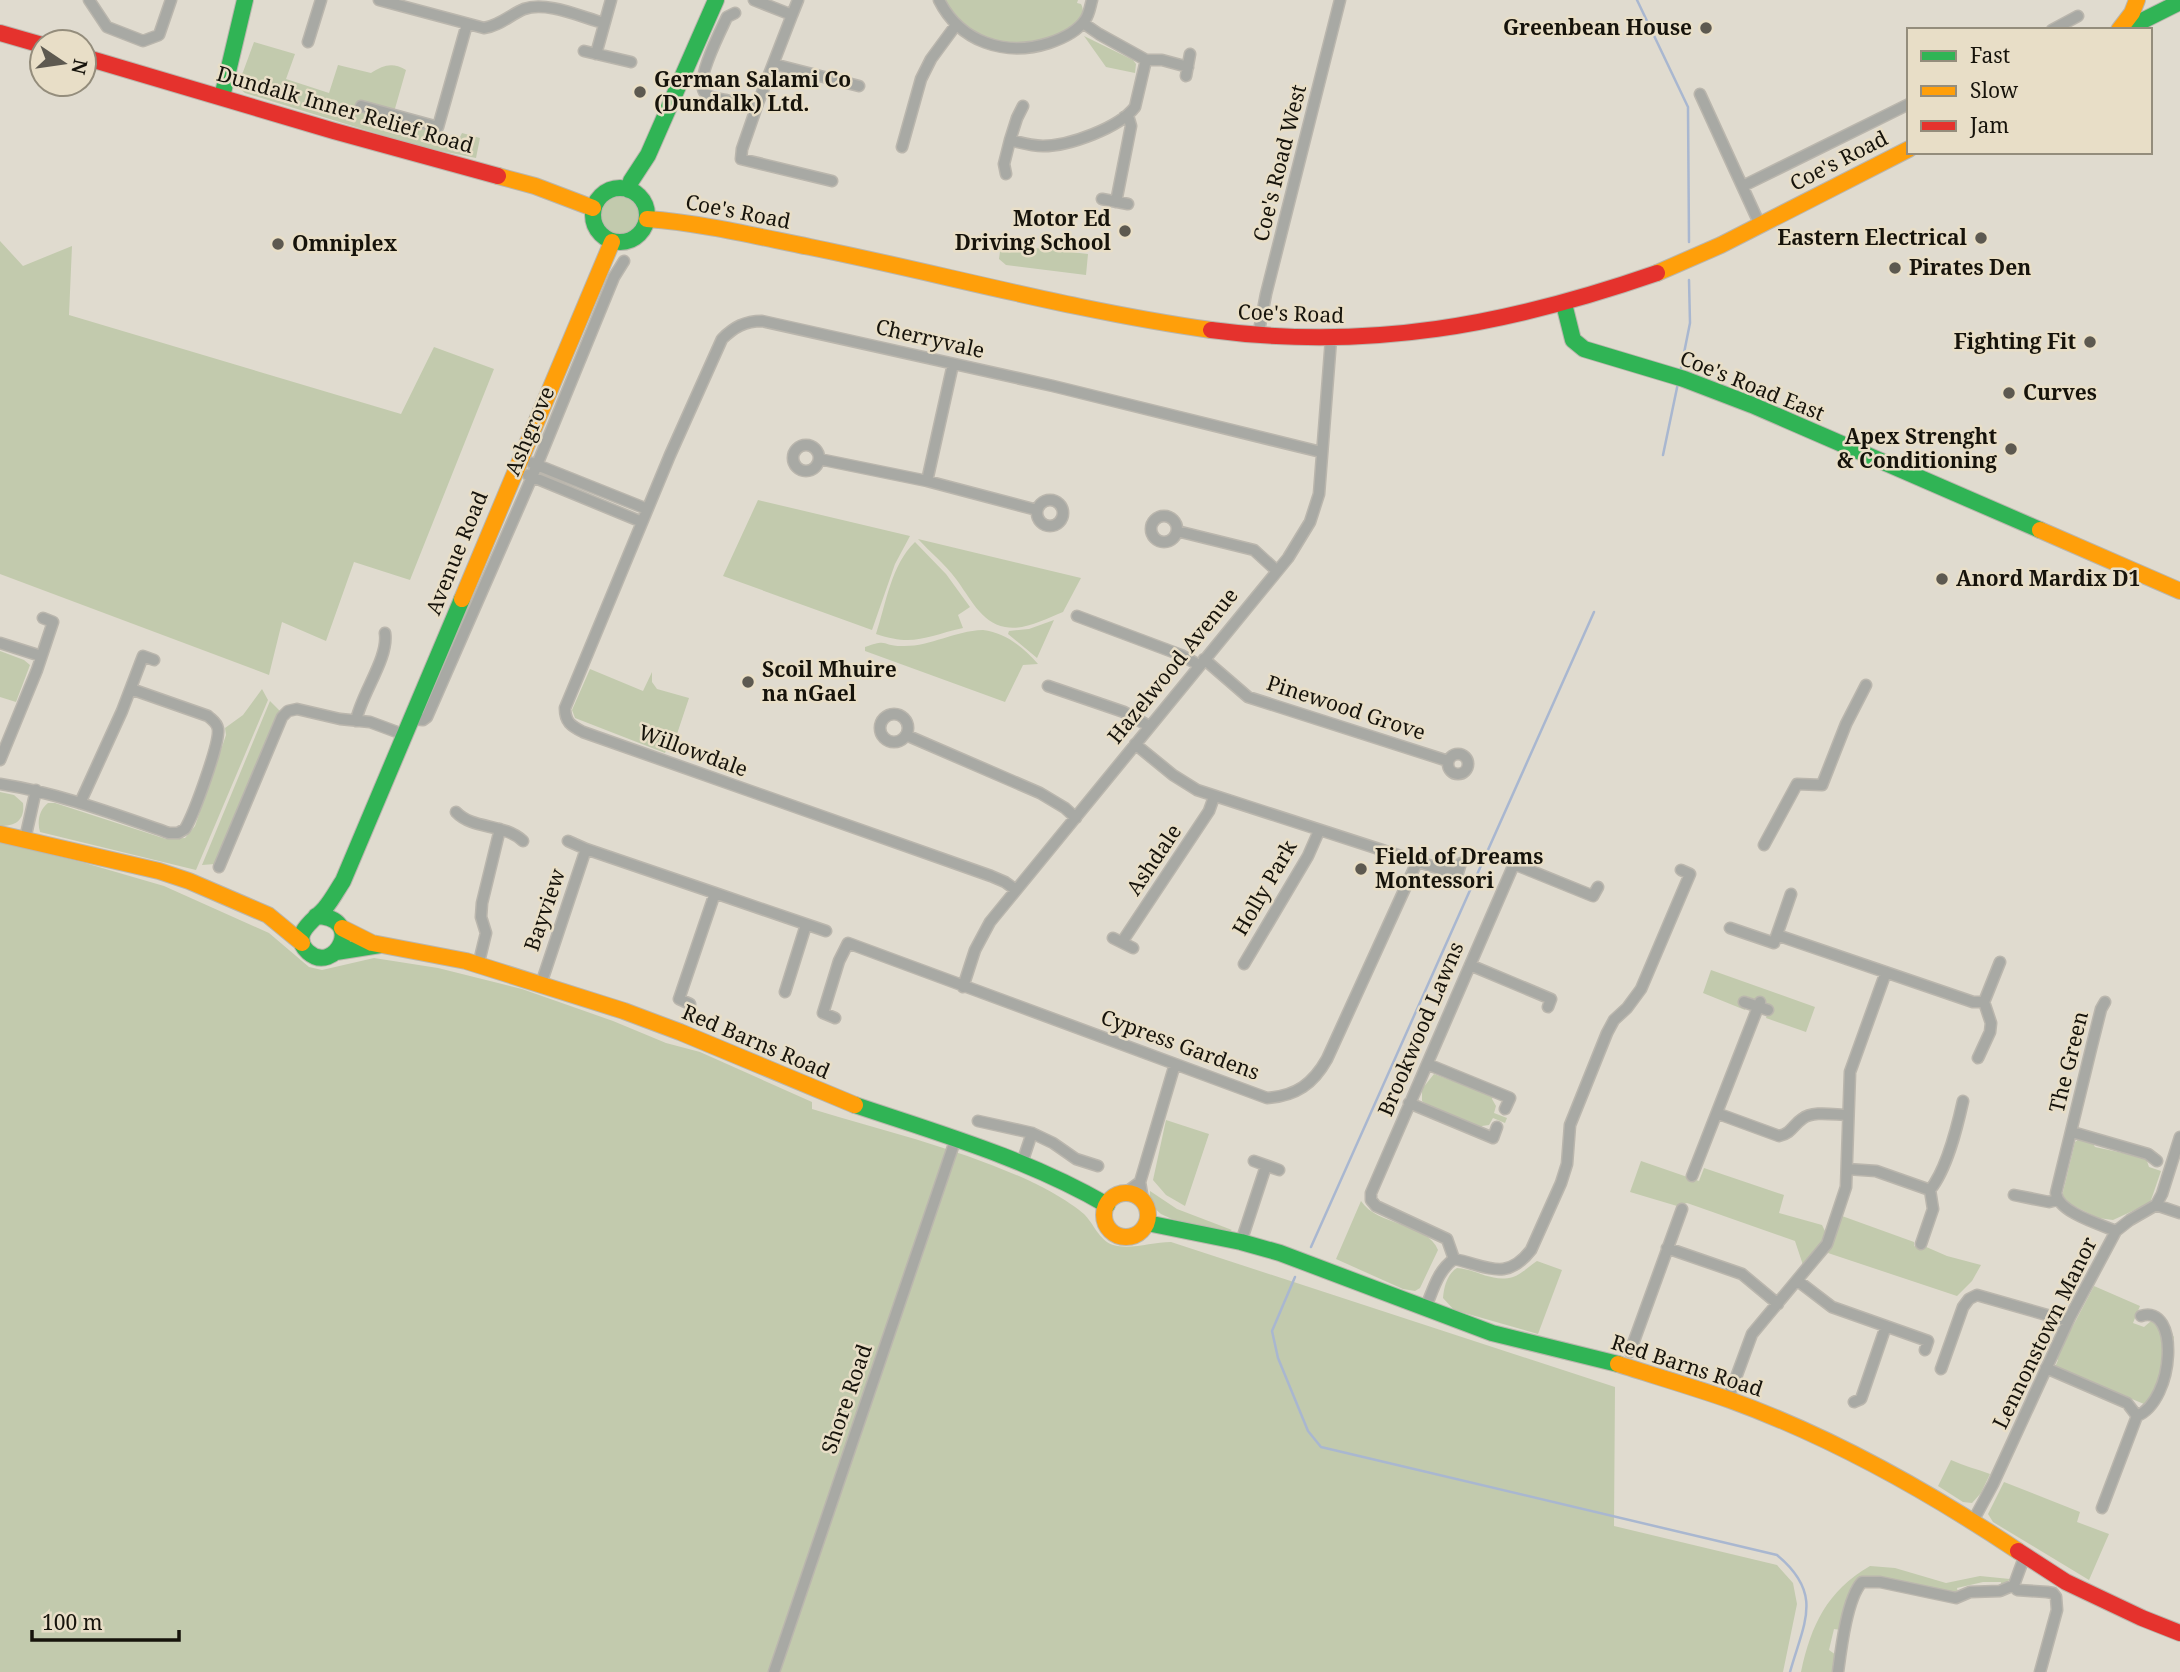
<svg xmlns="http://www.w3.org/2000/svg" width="2180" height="1672" font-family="'Noto Serif',serif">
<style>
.green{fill:#c2caad}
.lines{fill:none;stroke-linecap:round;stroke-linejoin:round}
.stream{stroke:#a9b7d0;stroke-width:2.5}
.street-casing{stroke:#bab6ad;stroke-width:13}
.fast-casing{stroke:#bab6ad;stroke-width:18}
.slow-casing{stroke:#bab6ad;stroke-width:18}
.jam-casing{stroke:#bab6ad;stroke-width:18}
.street{stroke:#a8a9a4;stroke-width:10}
.fast{stroke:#30b455;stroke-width:16}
.slow{stroke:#ff9f0a;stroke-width:16}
.jam{stroke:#e5322d;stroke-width:16}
.poi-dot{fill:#5d5950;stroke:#e8dec7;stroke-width:2.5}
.labels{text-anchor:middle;stroke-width:5;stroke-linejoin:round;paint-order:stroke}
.poi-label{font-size:21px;font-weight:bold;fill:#16130b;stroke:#e8dec7;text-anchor:start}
.street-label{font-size:21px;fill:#16130b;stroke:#e8dec7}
</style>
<rect width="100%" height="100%" fill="#e0dbcf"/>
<path class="green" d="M 941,0 L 1078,0 L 1077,3 L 1081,4 C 1090,21 1064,36 1050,40 C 1041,43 1004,46 995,44 C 971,36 955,19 941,0 Z
M 1084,36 L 1133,60 L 1136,64 L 1135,73 L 1106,67 Z
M 254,42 L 295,54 L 286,79 L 329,93 L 338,65 L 371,73 C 384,65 392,62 406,70 L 394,112 L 433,124 L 430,138 L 442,141 L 444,137 L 459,139 L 462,133 L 480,138 L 476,158 L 421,147 L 245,93 L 239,88 L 238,80 L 243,72 Z
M599 216a20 20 0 1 1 40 0a20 20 0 1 1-40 0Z
M 0,241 L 23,266 L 72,246 L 69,315 L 401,414 L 434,347 L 494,369 L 410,580 L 354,562 L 326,641 L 282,622 L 269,675 L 0,574 Z
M 1001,244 L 1088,254 L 1086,275 L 1006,265 L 999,259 Z
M 758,500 L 910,536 L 895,564 L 872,630 L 723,576 Z
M 918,539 L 1081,578 L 1063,612 C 1045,619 1024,631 1005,627 C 981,623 969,596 956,579 C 945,564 930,552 918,539 Z
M 915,542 L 946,574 L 970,607 L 958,615 L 963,628 C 927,636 914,647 876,634 C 886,604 891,565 915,542 Z
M 1054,620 L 1037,658 L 1008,634 L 1009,631 L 1029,629 Z
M 983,630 C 1006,633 1023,647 1038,664 L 1023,665 L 1005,702 L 865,651 L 865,647 C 889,638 881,646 902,646 C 930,647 953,631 983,630 Z
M 0,651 L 24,660 L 30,665 L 16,702 L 0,697 Z
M 590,669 L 643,691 L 652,672 L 652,682 L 657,689 L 689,698 L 674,743 L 669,742 L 665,753 L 575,718 L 572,710 Z
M 262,689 L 268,700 L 196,870 L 40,832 C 37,822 39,810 48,803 L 55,803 L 166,839 L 185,838 L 195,826 L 226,735 L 225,728 L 243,715 Z
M 270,701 L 281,712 L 215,864 L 202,865 Z
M 0,792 L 14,795 L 23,803 C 25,820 16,826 0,826 Z
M 0,842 L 85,863 L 164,886 L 269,933 L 309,967 L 322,970 L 374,958 L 438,968 L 522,989 L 613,1021 L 666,1043 L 700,1052 L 812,1102 L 812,1109 C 885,1131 960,1149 1030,1181 C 1045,1188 1072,1203 1084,1214 C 1094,1224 1099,1240 1113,1245 C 1131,1250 1152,1242 1171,1242 L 1615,1387 L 1614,1526 L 1777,1565 L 1793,1583 L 1797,1604 L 1783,1672 L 0,1672 Z
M 1711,970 L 1815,1007 L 1806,1032 L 1766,1018 L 1770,1006 L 1750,999 L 1745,1010 L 1703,993 Z
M 1434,1074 L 1493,1096 L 1492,1099 L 1496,1106 L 1494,1113 L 1507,1118 L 1505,1123 L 1493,1118 L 1489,1125 L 1482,1126 L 1480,1129 L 1429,1106 L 1422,1101 L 1422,1089 Z
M 1166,1120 L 1209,1134 L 1185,1206 L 1166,1195 L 1153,1180 Z
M 2079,1139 L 2092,1142 L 2095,1147 L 2146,1158 L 2149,1167 L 2161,1171 L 2150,1203 L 2113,1220 L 2098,1218 L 2070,1204 L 2063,1196 L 2063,1192 L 2075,1142 Z
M 1641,1161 L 1699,1181 L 1704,1168 L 1784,1195 L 1779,1213 L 1822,1225 L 1826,1233 L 1821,1245 L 1803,1265 L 1795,1241 L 1687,1203 L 1677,1206 L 1630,1192 Z
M 1150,1191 L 1177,1209 L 1232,1230 L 1227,1233 L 1172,1219 L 1161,1214 C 1153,1207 1149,1202 1150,1191 Z
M 1361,1201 C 1377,1226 1428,1223 1438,1250 L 1420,1288 L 1415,1291 L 1403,1289 L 1336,1259 Z
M 1842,1216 L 1914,1242 L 1914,1246 L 1922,1249 L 1924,1246 L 1947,1256 L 1981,1265 L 1972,1281 L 1957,1296 L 1828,1253 Z
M 1537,1261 L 1562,1270 L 1538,1334 L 1454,1310 L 1443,1298 C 1444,1287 1447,1274 1457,1268 C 1476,1269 1492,1283 1513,1277 C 1522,1274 1529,1266 1537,1261 Z
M 2094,1286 L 2140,1306 L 2133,1323 L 2144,1327 L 2151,1321 L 2165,1325 L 2174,1337 L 2167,1370 L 2149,1402 L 2144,1404 L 2055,1367 L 2058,1360 L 2056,1358 Z
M 1951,1460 C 1964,1466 1977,1469 1990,1474 L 1981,1493 L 1972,1503 L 1963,1502 L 1938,1486 Z
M 2004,1482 L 2080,1512 L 2077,1522 L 2109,1534 L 2089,1580 L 1993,1522 L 1988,1514 Z
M 1870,1566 L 1895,1568 L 1946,1583 L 1980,1576 L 2010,1579 L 2003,1586 L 2001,1586 L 2001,1582 L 1983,1582 L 1957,1588 L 1958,1593 L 1954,1593 L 1878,1577 L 1861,1578 L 1841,1630 L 1834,1629 L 1829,1650 L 1836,1655 L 1834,1672 L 1801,1672 C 1811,1625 1827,1591 1870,1566 Z"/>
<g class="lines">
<path class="stream" d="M 1637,0 L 1688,107 L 1689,242
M 1680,373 L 1690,323 L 1689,280
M 1663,455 L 1678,383
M 1311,1247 L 1594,612
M 1295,1277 L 1272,1331 L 1278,1358 L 1308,1431 L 1321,1447 L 1777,1555 C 1824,1594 1804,1622 1790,1672"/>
<defs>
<path id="street" d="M 89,0 L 107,27 L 143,41 L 159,35 L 171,0
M 379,0 L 484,28 C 499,26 510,15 524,9 C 547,1 581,17 604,23
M 754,0 L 792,15 L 798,0
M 939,0 C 960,42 1005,57 1049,43 C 1061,39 1077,32 1085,20 C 1089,15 1090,7 1092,0
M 735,13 L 727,17 C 721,30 694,82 705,93 C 710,98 720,99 726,100 C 737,103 747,108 758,103 L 792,15
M 1083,23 L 1099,34 L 1146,60 L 1162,60 L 1188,67
M 2052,30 L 2078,16
M 308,42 L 321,0
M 584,51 L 631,62
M 596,54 L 611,0
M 773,64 L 859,86
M 1186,76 L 1190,54
M 1700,94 L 1760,225
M 758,103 L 742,149 L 741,159 L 832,181
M 361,106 L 438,127 L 467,24
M 1023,106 L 1017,118 L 1010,140 C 1021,143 1032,146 1043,146 C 1069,146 1119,128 1135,107 L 1146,60
M 902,147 L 921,79 L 931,59 L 956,25
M 1006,174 L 1004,164 L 1010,140
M 1743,186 L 1909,104
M 1102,199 L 1128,204
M 1116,202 L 1131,126 L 1129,119 L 1124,117
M 1258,336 L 1266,294 L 1340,0
M 953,364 L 927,481 L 1037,510
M793 458a13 13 0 1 1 26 0a13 13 0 1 1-26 0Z
M 819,459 L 927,481
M 532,463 L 647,509
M 528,475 L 642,522
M1037 513a13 13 0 1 1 26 0a13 13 0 1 1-26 0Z
M1151 529a13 13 0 1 1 26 0a13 13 0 1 1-26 0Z
M 1177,531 L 1254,550 L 1277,571
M 1077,616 L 1181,655 L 1199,665
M 0,643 L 41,656
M 1204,659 L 1248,697 L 1448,761
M 1048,686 L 1124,712 L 1149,726
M880 728a14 14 0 1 1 28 0a14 14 0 1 1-28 0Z
M 412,719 L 423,720 L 427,717 L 532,477 L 614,277 L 624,261
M 356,721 C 361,694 389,658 385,633
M 906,735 L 1040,793 L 1065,808 L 1076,818
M 1135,744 L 1173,775 L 1197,790 L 1456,874
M1448 764a10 10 0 1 1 20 0a10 10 0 1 1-20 0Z
M 0,760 L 37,670 L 53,622 L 43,618
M 0,784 C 58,793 114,814 169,833 L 178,833 L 185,829 C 194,814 220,743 218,729 C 217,722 212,720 208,716 L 131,689
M 80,803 L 122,711 L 143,656 L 154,660
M 456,812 C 473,830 504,823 523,841
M 25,839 L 36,790
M 1764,845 L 1797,784 L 1822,785 L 1846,724 L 1866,685
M 586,849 L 715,893 L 679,999 L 690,1004
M 219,867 L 282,717 L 288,711 L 297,709 L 340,719 L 370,722 L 405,735
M 1455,882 L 1461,863
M 1016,890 L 1005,882 L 991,876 L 583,732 C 571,726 565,722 565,708 L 670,455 L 722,339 C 734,327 745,321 762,321 L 1053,386 L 1321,452
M 715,893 L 826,931
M 1730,928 L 1774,943 L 1791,894
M 1777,935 L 1973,1002 L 1984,1002
M 1113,938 L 1133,948
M 1122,942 L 1209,811 L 1214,797
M 1244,964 L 1308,856 L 1319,831
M 1470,965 L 1551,999 L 1548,1007
M 478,966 L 486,933 L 481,917 L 482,903 L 500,829
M 541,984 L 586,849 L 568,841
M 963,987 L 975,950 L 990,922 L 1288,558 L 1310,522 L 1319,494 L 1331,339
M 785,992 L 806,925
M 1744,1002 L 1768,1010
M 2105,1002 L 2101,1009 L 2091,1049 L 2056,1193 C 2058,1212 2099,1224 2116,1231
M 835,1018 L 823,1013 L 839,961 L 848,943 L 1267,1098 C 1296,1096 1313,1084 1327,1059 L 1417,862
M 1978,1058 L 1990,1032 L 1991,1023 L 1984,1002 L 2000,962
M 1427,1064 L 1510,1098 L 1505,1109
M 1409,1103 L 1493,1138 L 1497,1127
M 1719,1114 L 1779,1136 C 1792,1133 1793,1125 1802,1119 C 1813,1110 1835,1115 1848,1115
M 978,1121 L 1032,1133 L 1053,1143 L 1076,1159 L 1098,1166
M 2072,1132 L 2148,1154 L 2157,1161
M 1254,1161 L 1279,1170
M 1022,1163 L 1032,1133
M 1847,1169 L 1876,1171 L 1930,1190 L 1933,1209 L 1921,1244
M 1692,1176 L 1760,1002
M 1930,1190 C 1947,1169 1957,1128 1963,1101
M 1125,1193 L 1140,1182
M 2014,1195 L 2049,1202 L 2057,1200
M 1143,1200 L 1140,1182 L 1175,1064
M 2156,1205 L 2180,1213
M 1241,1242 L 1266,1166
M 1667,1248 L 1742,1274 L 1778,1304
M 1454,1259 L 1447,1239 L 1376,1206 L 1371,1200 L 1371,1193 L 1514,864 L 1593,896 L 1598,887
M 1798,1281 L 1832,1307 L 1928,1341 L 1925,1350
M 1425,1309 C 1433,1291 1437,1271 1454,1259 C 1488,1266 1506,1282 1531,1250 L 1561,1183 L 1567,1164 L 1570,1125 L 1607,1033 L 1614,1020 L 1627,1008 L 1641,989 L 1690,874 L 1681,870
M 1630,1352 L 1682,1209
M 2046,1368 L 2127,1403 L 2137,1416 L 2102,1508
M 1941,1369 L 1963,1307 L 1969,1299 L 1977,1295 L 2068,1321
M 1728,1399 L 1752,1334 L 1827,1244 L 1846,1187 L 1850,1072 L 1886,972
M 1854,1402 L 1861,1399 L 1886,1326
M 2137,1416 C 2175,1400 2180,1303 2141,1316
M 1973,1521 L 1993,1484 L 2070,1317 L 2116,1231 L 2130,1220 L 2156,1205 L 2162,1194 L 2180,1137
M 2014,1585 L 2017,1590 L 2047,1592 L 2053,1593 L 2056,1597 L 2057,1610 L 2040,1672
M 774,1672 L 956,1138
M 1838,1672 C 1841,1649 1847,1598 1862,1582 L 1880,1582 L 1956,1598 L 1970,1592 L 2000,1591 L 2014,1585 L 2025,1555"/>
<path id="fast" d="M 2124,30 L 2180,2
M 222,97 L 245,0
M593 215a27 27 0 1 1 54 0a27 27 0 1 1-54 0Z
M 629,190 L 631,181 L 648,155 L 716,0
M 1564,304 L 1573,340 L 1584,349 L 1684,379 L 1752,405 L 2040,530
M 316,916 C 366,917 335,976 308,952 C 289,934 315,920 325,908 C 332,900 337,890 343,881 L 462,599
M 336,952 L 380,945
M 855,1105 C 941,1134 1028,1159 1107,1205
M 1147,1223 L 1241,1242 L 1280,1253 L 1492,1333 L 1618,1364"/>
<path id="slow" d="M 2119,30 L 2132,13 L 2137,0
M 498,176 L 535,186 L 593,208
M 647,219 C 702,223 755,236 810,247 C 943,274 1075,311 1211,330
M 1657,273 L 1721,245 L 1909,149
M 2040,530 L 2180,591
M 462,599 L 612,242
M 0,834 L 159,871 L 189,881 L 268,915 L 302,943
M 342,928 L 372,943 L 466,961 L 624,1011 L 680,1032 L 855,1105
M1104 1215a22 22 0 1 1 44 0a22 22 0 1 1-44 0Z
M 1618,1364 C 1655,1376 1693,1387 1730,1400 C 1832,1437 1928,1491 2018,1551"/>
<path id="jam" d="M 0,33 L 42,45
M 84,57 L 334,131 L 498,176
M 1211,330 C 1369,351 1507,325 1657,273
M 2018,1551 L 2066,1582 L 2142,1618 L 2180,1633"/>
</defs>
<use href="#street" class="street-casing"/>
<use href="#fast" class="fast-casing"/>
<use href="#slow" class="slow-casing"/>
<use href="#jam" class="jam-casing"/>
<use href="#street" class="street"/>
<use href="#fast" class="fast"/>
<use href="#slow" class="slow"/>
<use href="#jam" class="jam"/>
</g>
<g class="poi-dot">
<circle cx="1706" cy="28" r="7"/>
<circle cx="640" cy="92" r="7"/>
<circle cx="1125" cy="231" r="7"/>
<circle cx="1981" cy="238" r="7"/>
<circle cx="278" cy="244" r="7"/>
<circle cx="1895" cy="268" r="7"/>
<circle cx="2090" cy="342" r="7"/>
<circle cx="2009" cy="393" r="7"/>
<circle cx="2011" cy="449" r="7"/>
<circle cx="1942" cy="579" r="7"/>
<circle cx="748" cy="682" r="7"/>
<circle cx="1361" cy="869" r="7"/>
</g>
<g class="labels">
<g class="poi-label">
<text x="1692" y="35" text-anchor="end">Greenbean House</text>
<text x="654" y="87">German Salami Co<tspan x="654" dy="24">(Dundalk) Ltd.</tspan></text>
<text x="1111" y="226" text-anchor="end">Motor Ed<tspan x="1111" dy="24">Driving School</tspan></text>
<text x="1967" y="245" text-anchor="end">Eastern Electrical</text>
<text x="292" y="251">Omniplex</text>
<text x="1909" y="275">Pirates Den</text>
<text x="2076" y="349" text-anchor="end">Fighting Fit</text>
<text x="2023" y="400">Curves</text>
<text x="1997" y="444" text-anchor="end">Apex Strenght<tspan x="1997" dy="24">&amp; Conditioning</tspan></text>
<text x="1956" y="586">Anord Mardix D1</text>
<text x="762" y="677">Scoil Mhuire<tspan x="762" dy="24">na nGael</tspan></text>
<text x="1375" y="864">Field of Dreams<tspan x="1375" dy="24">Montessori</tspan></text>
</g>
<g class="street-label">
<text transform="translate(345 110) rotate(16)" y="7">Dundalk Inner Relief Road</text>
<text transform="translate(1839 161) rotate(-27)" y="7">Coe's Road</text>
<text transform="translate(1280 163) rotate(-76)" y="7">Coe's Road West</text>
<text transform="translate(738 212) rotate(11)" y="7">Coe's Road</text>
<text transform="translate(1291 314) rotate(2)" y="7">Coe's Road</text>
<text transform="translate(930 339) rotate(13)" y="7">Cherryvale</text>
<text transform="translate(1752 386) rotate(22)" y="7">Coe's Road East</text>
<text transform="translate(530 431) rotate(-67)" y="7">Ashgrove</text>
<text transform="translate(457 553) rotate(-68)" y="7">Avenue Road</text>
<text transform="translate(1173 666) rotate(-51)" y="7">Hazelwood Avenue</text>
<text transform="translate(1346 708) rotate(18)" y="7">Pinewood Grove</text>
<text transform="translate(693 751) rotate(20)" y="7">Willowdale</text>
<text transform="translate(1154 860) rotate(-56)" y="7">Ashdale</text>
<text transform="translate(1265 888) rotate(-60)" y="7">Holly Park</text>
<text transform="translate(545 910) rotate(-71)" y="7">Bayview</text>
<text transform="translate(1421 1029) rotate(-67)" y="7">Brookwood Lawns</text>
<text transform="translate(756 1042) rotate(23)" y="7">Red Barns Road</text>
<text transform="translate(1180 1045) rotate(20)" y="7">Cypress Gardens</text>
<text transform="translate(2069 1062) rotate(-76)" y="7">The Green</text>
<text transform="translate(2045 1333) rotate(-64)" y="7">Lennonstown Manor</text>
<text transform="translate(1687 1366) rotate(18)" y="7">Red Barns Road</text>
<text transform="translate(847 1399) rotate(-71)" y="7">Shore Road</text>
</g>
</g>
<rect x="1907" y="28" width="245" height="126" fill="#e8dec7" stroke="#948d7c" stroke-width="2"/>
<rect x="1921" y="51" width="35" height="10" fill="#30b455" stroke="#948d7c" stroke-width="2"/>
<text x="1970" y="63" font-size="21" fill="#16130b">Fast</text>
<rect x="1921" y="86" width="35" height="10" fill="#ff9f0a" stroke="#948d7c" stroke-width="2"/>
<text x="1970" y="98" font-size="21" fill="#16130b">Slow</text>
<rect x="1921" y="121" width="35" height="10" fill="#e5322d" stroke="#948d7c" stroke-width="2"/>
<text x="1970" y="133" font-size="21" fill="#16130b">Jam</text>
<g transform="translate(63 63) rotate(103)"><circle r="33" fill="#e8dec7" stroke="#948d7c" stroke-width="2"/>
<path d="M0-5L12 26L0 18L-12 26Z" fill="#5d5950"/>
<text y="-10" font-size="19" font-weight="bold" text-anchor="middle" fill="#16130b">N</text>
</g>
<path d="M32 1630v10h147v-10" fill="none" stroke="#16130b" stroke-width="3.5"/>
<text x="42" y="1630" font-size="21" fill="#16130b" stroke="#e8dec7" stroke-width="5" paint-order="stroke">100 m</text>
</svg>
